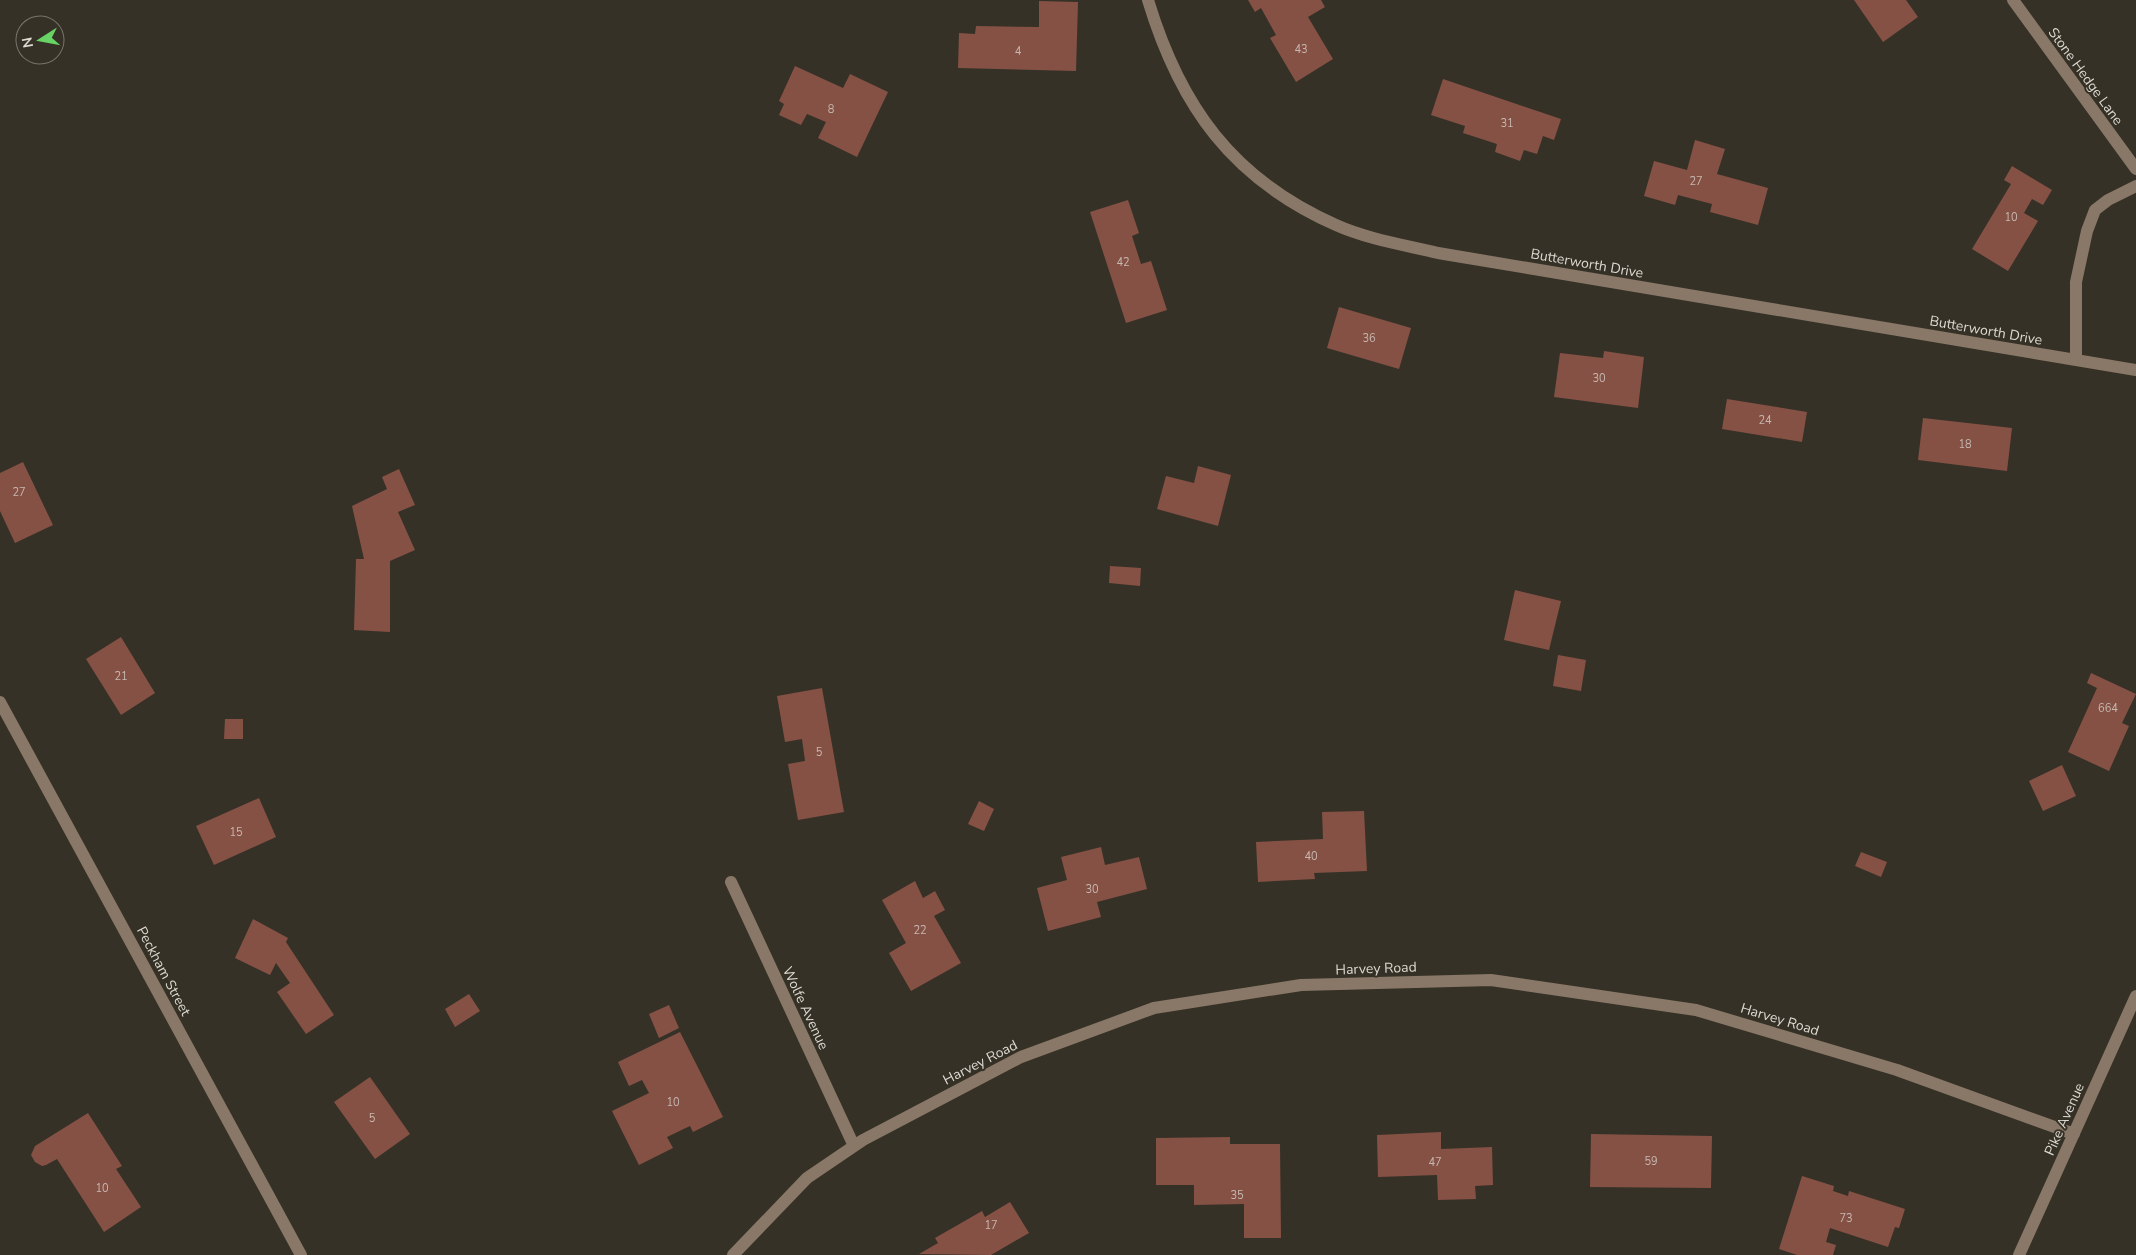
<svg xmlns="http://www.w3.org/2000/svg" width="2136" height="1255" font-family="'Nunito Sans',sans-serif">
<style>
.building{fill:#855145}
.lines{fill:none;stroke-linecap:round;stroke-linejoin:round}
.minor{stroke:#897867;stroke-width:12}
.labels{text-anchor:middle;stroke-width:4;stroke-linejoin:round;paint-order:stroke}
.number-label{font-size:11px;fill:#c7b8b0}
.street-label{font-size:14px;fill:#dddad3;stroke:#363126}
</style>
<rect width="100%" height="100%" fill="#363126"/>
<path class="building" d="M 1248,0 L 1321,0 L 1325,7 L 1308,17 L 1333,59 L 1296,82 L 1270,38 L 1276,35 L 1261,8 L 1255,12 Z
M 1854,0 L 1906,0 L 1918,17 L 1883,42 Z
M 1039,1 L 1078,2 L 1076,71 L 958,68 L 959,33 L 975,34 L 976,26 L 1039,27 Z
M 795,66 L 843,88 L 850,74 L 888,92 L 857,157 L 818,138 L 826,122 L 807,114 L 801,125 L 779,115 L 784,104 L 779,101 Z
M 1443,79 L 1561,119 L 1554,140 L 1543,136 L 1537,154 L 1524,150 L 1520,161 L 1495,152 L 1497,144 L 1463,133 L 1465,126 L 1431,115 Z
M 1695,140 L 1725,149 L 1717,174 L 1768,188 L 1758,225 L 1710,212 L 1712,204 L 1678,195 L 1675,205 L 1644,196 L 1654,161 L 1687,170 Z
M 2012,166 L 2052,190 L 2043,205 L 2032,199 L 2024,213 L 2038,221 L 2008,271 L 1972,249 L 2011,184 L 2004,180 Z
M 1128,200 L 1139,233 L 1132,236 L 1141,264 L 1151,261 L 1167,310 L 1126,323 L 1090,212 Z
M 1339,307 L 1411,328 L 1399,369 L 1327,348 Z
M 1604,351 L 1644,357 L 1638,408 L 1554,397 L 1560,353 L 1603,358 Z
M 1727,399 L 1807,412 L 1802,442 L 1722,429 Z
M 1923,418 L 2012,428 L 2007,471 L 1918,460 Z
M 23,462 L 53,525 L 15,543 L 0,511 L 0,473 Z
M 1198,466 L 1231,475 L 1218,526 L 1157,509 L 1166,476 L 1194,483 Z
M 399,469 L 415,505 L 398,512 L 415,550 L 390,561 L 390,632 L 354,630 L 356,559 L 364,559 L 352,506 L 387,489 L 382,477 Z
M 1110,566 L 1141,568 L 1140,586 L 1109,583 Z
M 1515,590 L 1561,601 L 1549,650 L 1504,640 Z
M 121,637 L 155,693 L 121,715 L 86,659 Z
M 1558,655 L 1586,660 L 1581,691 L 1553,686 Z
M 2091,673 L 2136,694 L 2122,723 L 2129,726 L 2109,771 L 2068,752 L 2097,688 L 2087,683 Z
M 822,688 L 844,812 L 798,820 L 788,764 L 805,761 L 802,739 L 785,742 L 777,696 Z
M 225,719 L 243,719 L 243,739 L 224,739 Z
M 2062,765 L 2076,796 L 2043,811 L 2029,781 Z
M 259,798 L 276,837 L 214,865 L 196,826 Z
M 979,801 L 994,809 L 984,831 L 968,824 Z
M 1364,811 L 1367,871 L 1314,873 L 1315,879 L 1258,882 L 1256,842 L 1323,839 L 1322,812 Z
M 1101,847 L 1105,865 L 1139,857 L 1147,889 L 1097,902 L 1101,917 L 1048,931 L 1037,888 L 1067,880 L 1061,857 Z
M 1861,852 L 1887,862 L 1881,877 L 1855,866 Z
M 915,881 L 923,898 L 935,891 L 945,910 L 934,916 L 961,963 L 911,991 L 889,953 L 906,943 L 882,900 Z
M 253,919 L 288,938 L 286,942 L 334,1015 L 306,1034 L 277,992 L 290,983 L 276,963 L 270,975 L 235,958 Z
M 469,994 L 480,1011 L 455,1027 L 445,1009 Z
M 669,1005 L 679,1028 L 659,1038 L 649,1014 Z
M 680,1032 L 723,1117 L 693,1132 L 690,1126 L 667,1137 L 673,1148 L 639,1165 L 612,1111 L 649,1093 L 642,1080 L 629,1086 L 618,1062 Z
M 370,1077 L 410,1134 L 375,1159 L 334,1102 Z
M 88,1113 L 122,1166 L 116,1169 L 141,1207 L 104,1232 L 57,1159 L 46,1165 L 42,1166 L 35,1162 L 31,1155 L 35,1146 Z
M 1441,1132 L 1441,1149 L 1492,1147 L 1493,1185 L 1475,1186 L 1476,1199 L 1438,1200 L 1437,1175 L 1378,1177 L 1377,1135 Z
M 1591,1134 L 1712,1136 L 1711,1188 L 1590,1187 Z
M 1230,1137 L 1230,1144 L 1280,1144 L 1281,1238 L 1244,1238 L 1244,1204 L 1194,1205 L 1194,1185 L 1156,1185 L 1156,1138 Z
M 1802,1176 L 1834,1186 L 1833,1191 L 1848,1196 L 1849,1191 L 1905,1209 L 1899,1228 L 1895,1227 L 1888,1247 L 1830,1228 L 1826,1242 L 1836,1245 L 1833,1255 L 1797,1255 L 1779,1249 Z
M 1010,1202 L 1029,1233 L 991,1255 L 919,1254 L 938,1243 L 935,1238 L 982,1211 L 985,1217 Z"/>
<g class="lines">
<path class="minor" d="M 1148,0 C 1180,106 1232,179 1336,225 C 1367,239 1405,245 1438,253 L 2136,370
M 2013,0 L 2136,169
M 2076,360 L 2076,282 L 2087,231 L 2095,210 L 2108,200 L 2136,186
M 0,702 L 301,1255
M 731,882 L 854,1146
M 733,1255 L 807,1178 L 863,1140 L 1021,1057 L 1154,1008 L 1301,985 L 1491,980 L 1696,1010 L 1897,1070 L 2074,1134
M 2019,1255 L 2136,996"/>
</g>
<g class="labels">
<g class="number-label">
<text x="1301" y="53">43</text>
<text x="1018" y="55">4</text>
<text x="831" y="113">8</text>
<text x="1507" y="127">31</text>
<text x="1696" y="185">27</text>
<text x="2011" y="221">10</text>
<text x="1123" y="266">42</text>
<text x="1369" y="342">36</text>
<text x="1599" y="382">30</text>
<text x="1765" y="424">24</text>
<text x="1965" y="448">18</text>
<text x="19" y="496">27</text>
<text x="121" y="680">21</text>
<text x="2108" y="712">664</text>
<text x="819" y="756">5</text>
<text x="236" y="836">15</text>
<text x="1311" y="860">40</text>
<text x="1092" y="893">30</text>
<text x="920" y="934">22</text>
<text x="673" y="1106">10</text>
<text x="372" y="1122">5</text>
<text x="1651" y="1165">59</text>
<text x="1435" y="1166">47</text>
<text x="102" y="1192">10</text>
<text x="1237" y="1199">35</text>
<text x="1846" y="1222">73</text>
<text x="991" y="1229">17</text>
</g>
<g class="street-label">
<text transform="translate(2086 76) rotate(54)" y="5">Stone Hedge Lane</text>
<text transform="translate(1587 263) rotate(10)" y="5">Butterworth Drive</text>
<text transform="translate(1986 330) rotate(10)" y="5">Butterworth Drive</text>
<text transform="translate(1376 968) rotate(-2)" y="5">Harvey Road</text>
<text transform="translate(164 971) rotate(62)" y="5">Peckham Street</text>
<text transform="translate(806 1008) rotate(65)" y="5">Wolfe Avenue</text>
<text transform="translate(1780 1019) rotate(17)" y="5">Harvey Road</text>
<text transform="translate(980 1062) rotate(-27)" y="5">Harvey Road</text>
<text transform="translate(2064 1119) rotate(-66)" y="5">Pike Avenue</text>
</g>
</g>
<g transform="translate(40 40) rotate(259)"><circle r="24" fill="#363126" stroke="#79756b"/>
<path d="M0-4L9 19L0 12L-9 19Z" fill="#68d465"/>
<text y="-8" font-size="14" font-weight="bold" text-anchor="middle" fill="#dddad3">N</text>
</g>
</svg>
